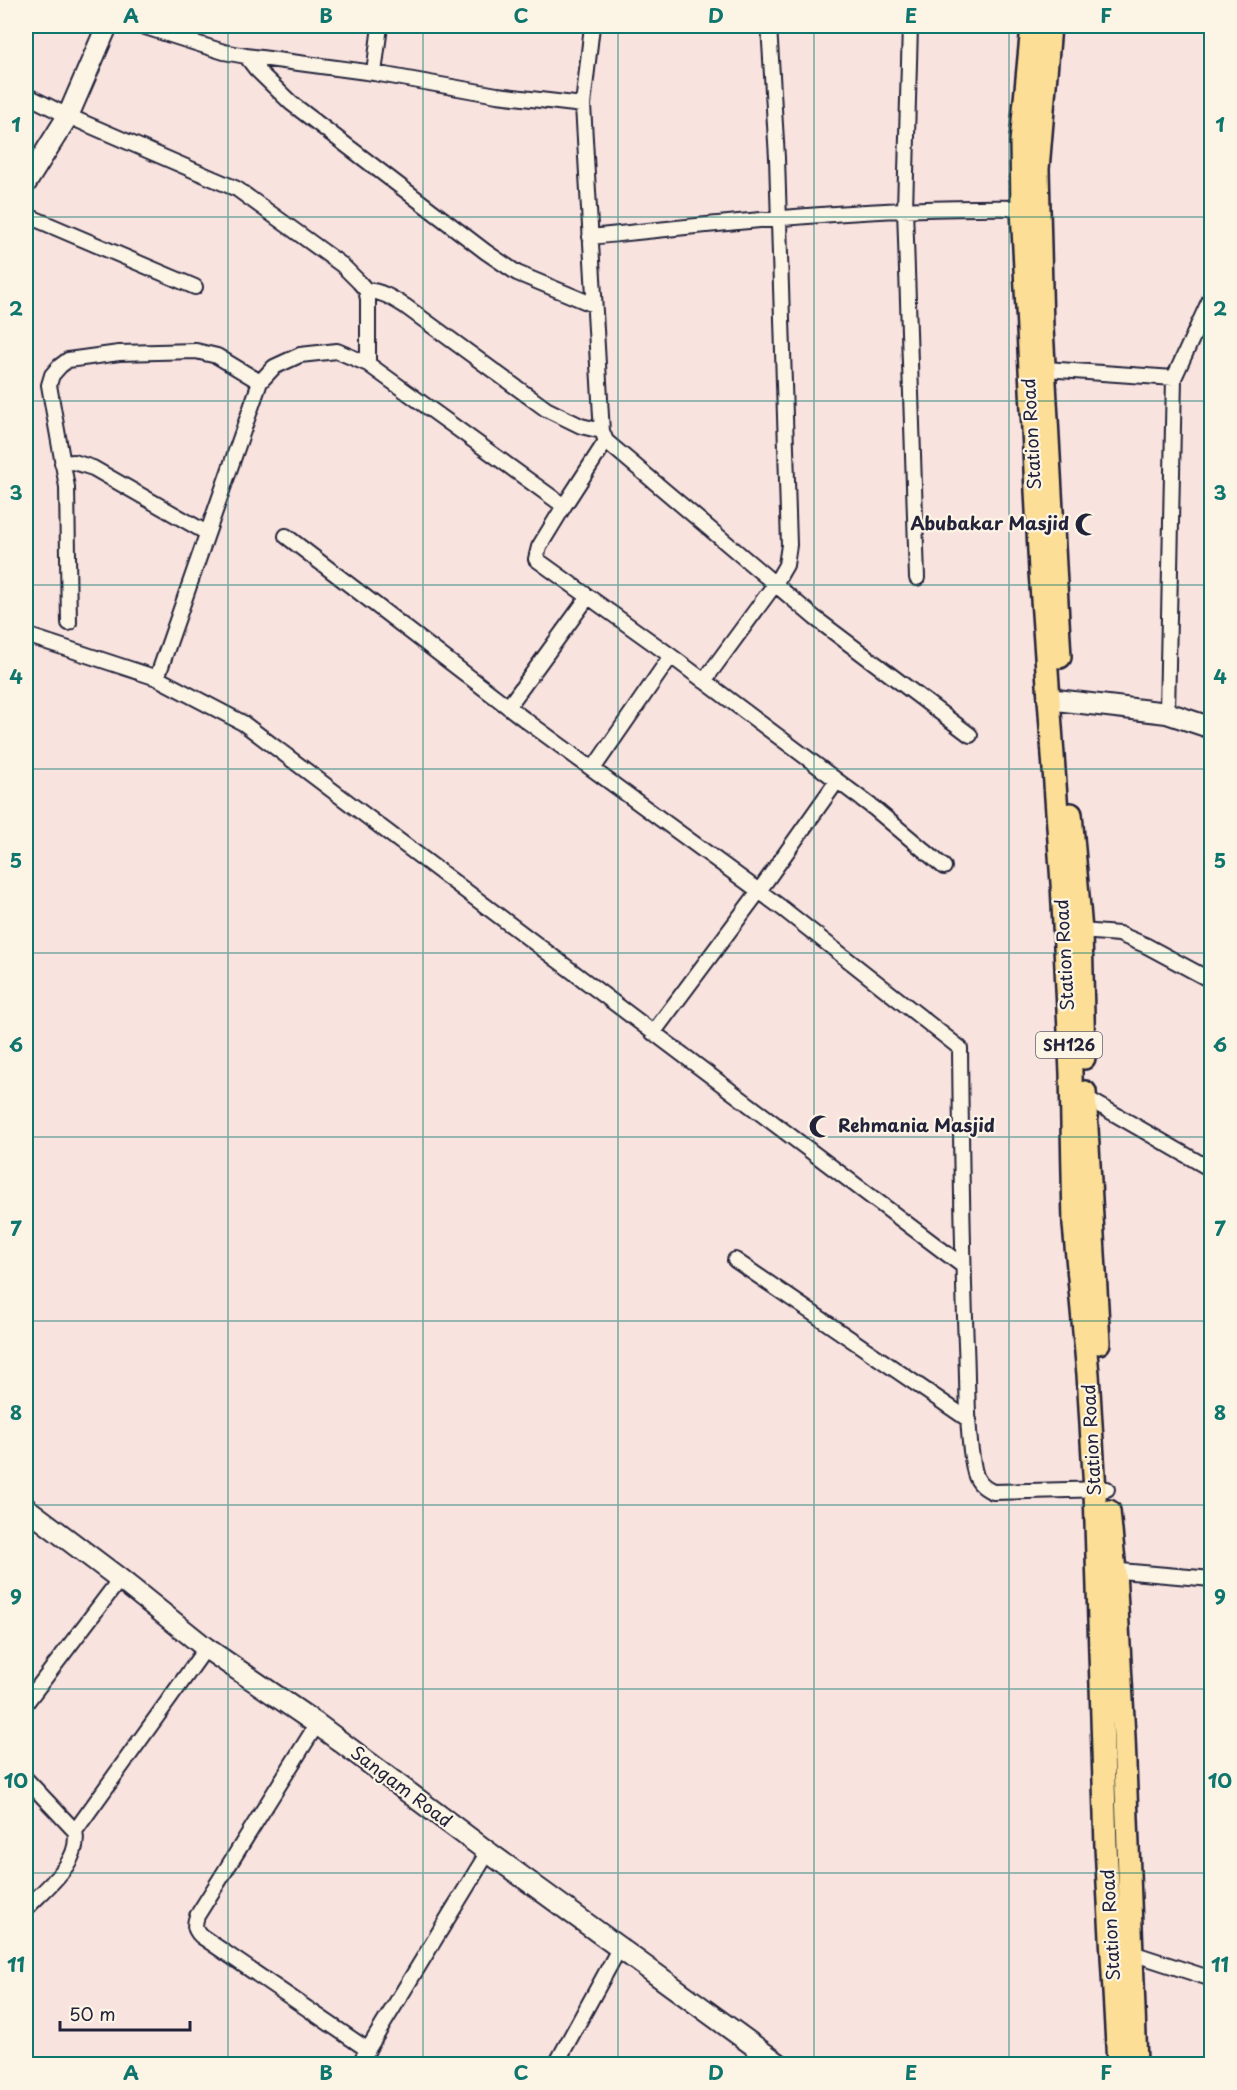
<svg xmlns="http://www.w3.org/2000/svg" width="1237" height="2090" font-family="'Playpen Sans',sans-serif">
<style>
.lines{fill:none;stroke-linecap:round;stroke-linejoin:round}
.street-casing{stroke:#22223b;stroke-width:18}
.secondary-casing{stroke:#22223b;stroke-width:24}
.primary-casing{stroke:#22223b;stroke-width:26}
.street{stroke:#fcf5e5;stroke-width:14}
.secondary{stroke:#fcf5e5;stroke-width:20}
.primary{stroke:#fcde96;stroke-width:21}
.grid{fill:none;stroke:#0f766e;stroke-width:1.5;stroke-opacity:0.55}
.labels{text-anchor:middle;stroke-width:4.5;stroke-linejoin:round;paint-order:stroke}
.shield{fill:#fcf5e5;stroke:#63616e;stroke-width:1.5}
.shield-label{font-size:16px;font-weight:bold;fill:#22223b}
.street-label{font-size:18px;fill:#22223b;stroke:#fcf5e5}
.poi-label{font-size:18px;font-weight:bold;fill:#22223b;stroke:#fcf5e5;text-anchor:end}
.neatline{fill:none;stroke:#0f766e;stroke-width:2}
.grid-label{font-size:20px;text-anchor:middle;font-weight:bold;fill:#0f766e}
</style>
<rect width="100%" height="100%" fill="#f9e3df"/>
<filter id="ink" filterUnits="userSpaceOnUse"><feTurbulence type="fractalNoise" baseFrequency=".0167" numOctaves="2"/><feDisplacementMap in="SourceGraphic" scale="12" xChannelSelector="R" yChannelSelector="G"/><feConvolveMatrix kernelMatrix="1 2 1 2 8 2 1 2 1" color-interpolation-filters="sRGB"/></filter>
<g filter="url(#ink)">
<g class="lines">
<defs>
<path id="street" d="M 142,26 L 224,52 L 246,56 L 374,73 L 497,95 L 583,105 L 601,416 L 602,431 L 606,441 L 815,618 L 970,735
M 910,26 L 905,209 L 917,578
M 246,56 L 256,69 L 291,103 L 486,252 L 517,273 L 594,305
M 374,73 L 380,26
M 26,95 L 68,116 L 237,189 L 342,265 L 359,282 L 366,290 L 368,299 L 368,364 L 564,506 L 539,547 L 536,559 L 671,656 L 875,809 L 944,867
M 583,105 L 592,26
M 26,215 L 195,287
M 590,237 C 734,222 877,206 1022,208
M 366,290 C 381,291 392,298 405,306 L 546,409 L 581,426 L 602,431
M 1045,369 L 1174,378
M 62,463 L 74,462 L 93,468 L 207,533
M 564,506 L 606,441
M 286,536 L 524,719 L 782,908 L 960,1048 C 961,1147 962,1246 966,1345 C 968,1384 966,1431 974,1469 C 976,1481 982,1487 993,1492 L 1107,1489
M 69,623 L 67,487 L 49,385 L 52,375 L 60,366 L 68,360 L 119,353 L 196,351 L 217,356 L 260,382
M 26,635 L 157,678 L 243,723 L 963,1266
M 157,678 L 260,382 L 274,367 L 300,355 L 337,351 L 368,364
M 704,681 L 775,584 L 786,565 L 789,545 L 777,158 L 769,26
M 508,707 L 588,597
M 1167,713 L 1174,378 L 1212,295
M 593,769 L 671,656
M 1081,931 L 1119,934 L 1145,945 L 1212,981
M 653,1033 L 759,891 L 837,781
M 1085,1097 L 1212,1170
M 735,1260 L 969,1420
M 1109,1570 L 1212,1579
M 26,1703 L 120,1579
M 317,1724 L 197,1916 C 194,1925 194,1929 201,1936 L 368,2050
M 26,1779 L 75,1831 C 82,1862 45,1888 26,1909
M 75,1831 L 206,1648
M 1132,1953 L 1212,1979
M 359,2064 L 488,1852
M 556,2064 L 620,1947"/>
<path id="secondary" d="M 26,183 L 68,116 L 107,26
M 1048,699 L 1167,713 L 1212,728
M 26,1508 L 120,1579 L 206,1648 L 317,1724 L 488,1852 L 779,2064"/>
<path id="primary" d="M 1032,26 L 1021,142 L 1022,208 L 1040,571 L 1062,883 L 1071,1073 L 1074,1225 L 1088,1374 L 1095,1491 L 1106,1847 L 1118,2064
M 1050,26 L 1038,169 L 1042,328 L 1060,657
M 1071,814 L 1081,931 L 1084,1058
M 1085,1092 L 1099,1343
M 1109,1511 L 1115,1571 L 1124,1737 L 1136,2064"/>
</defs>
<use href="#street" class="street-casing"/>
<use href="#secondary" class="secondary-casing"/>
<use href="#primary" class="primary-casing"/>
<use href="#street" class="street"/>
<use href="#secondary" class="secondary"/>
<use href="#primary" class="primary"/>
</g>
</g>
<path class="grid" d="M 228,26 L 228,2064M 423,26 L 423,2064M 618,26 L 618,2064M 814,26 L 814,2064M 1009,26 L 1009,2064M 26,217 L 1212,217M 26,401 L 1212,401M 26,585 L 1212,585M 26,769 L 1212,769M 26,953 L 1212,953M 26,1137 L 1212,1137M 26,1321 L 1212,1321M 26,1505 L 1212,1505M 26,1689 L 1212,1689M 26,1873 L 1212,1873"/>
<defs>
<symbol id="mosque-bare" viewBox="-9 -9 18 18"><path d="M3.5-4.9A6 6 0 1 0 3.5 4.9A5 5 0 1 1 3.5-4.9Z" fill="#22223b" stroke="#fcf5e5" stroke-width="2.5" paint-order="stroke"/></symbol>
</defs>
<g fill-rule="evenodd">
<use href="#mosque-bare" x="1070" y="508" width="33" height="33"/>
<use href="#mosque-bare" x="804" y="1110" width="33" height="33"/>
</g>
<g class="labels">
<rect class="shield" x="1036" y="1032" width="66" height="26" rx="4.5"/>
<g class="shield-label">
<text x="1069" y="1051">SH126</text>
</g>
<g class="street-label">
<text transform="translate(1032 434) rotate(-93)" y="6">Station Road</text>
<text transform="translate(1065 955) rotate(-93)" y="6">Station Road</text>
<text transform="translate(1092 1440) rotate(-93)" y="6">Station Road</text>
<text transform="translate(401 1787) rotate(37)" y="6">Sangam Road</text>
<text transform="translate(1111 1925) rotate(-93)" y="6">Station Road</text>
</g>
<g class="poi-label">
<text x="1069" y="530">Abubakar Masjid</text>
<text x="838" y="1132" text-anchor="start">Rehmania Masjid</text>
</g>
</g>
<rect width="1237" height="2090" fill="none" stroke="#fcf5e5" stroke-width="66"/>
<path d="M60 2021v9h130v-9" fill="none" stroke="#22223b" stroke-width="3"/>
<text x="69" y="2021" font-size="18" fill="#22223b" stroke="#fcf5e5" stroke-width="4.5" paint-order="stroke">50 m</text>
<rect x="33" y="33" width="1171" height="2024" class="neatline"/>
<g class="grid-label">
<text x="131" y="23">A</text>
<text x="326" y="23">B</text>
<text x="521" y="23">C</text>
<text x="716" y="23">D</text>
<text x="911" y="23">E</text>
<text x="1106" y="23">F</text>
<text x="16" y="132">1</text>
<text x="1220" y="132">1</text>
<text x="16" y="316">2</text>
<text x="1220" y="316">2</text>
<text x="16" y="500">3</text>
<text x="1220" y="500">3</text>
<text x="16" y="684">4</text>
<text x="1220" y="684">4</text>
<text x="16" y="868">5</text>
<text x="1220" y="868">5</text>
<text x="16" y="1052">6</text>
<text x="1220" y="1052">6</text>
<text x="16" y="1236">7</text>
<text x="1220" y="1236">7</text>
<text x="16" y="1420">8</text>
<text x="1220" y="1420">8</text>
<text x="16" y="1604">9</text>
<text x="1220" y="1604">9</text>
<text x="16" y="1788">10</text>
<text x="1220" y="1788">10</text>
<text x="16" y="1972">11</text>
<text x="1220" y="1972">11</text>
<text x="131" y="2080">A</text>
<text x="326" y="2080">B</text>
<text x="521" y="2080">C</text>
<text x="716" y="2080">D</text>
<text x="911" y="2080">E</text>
<text x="1106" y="2080">F</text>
</g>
</svg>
